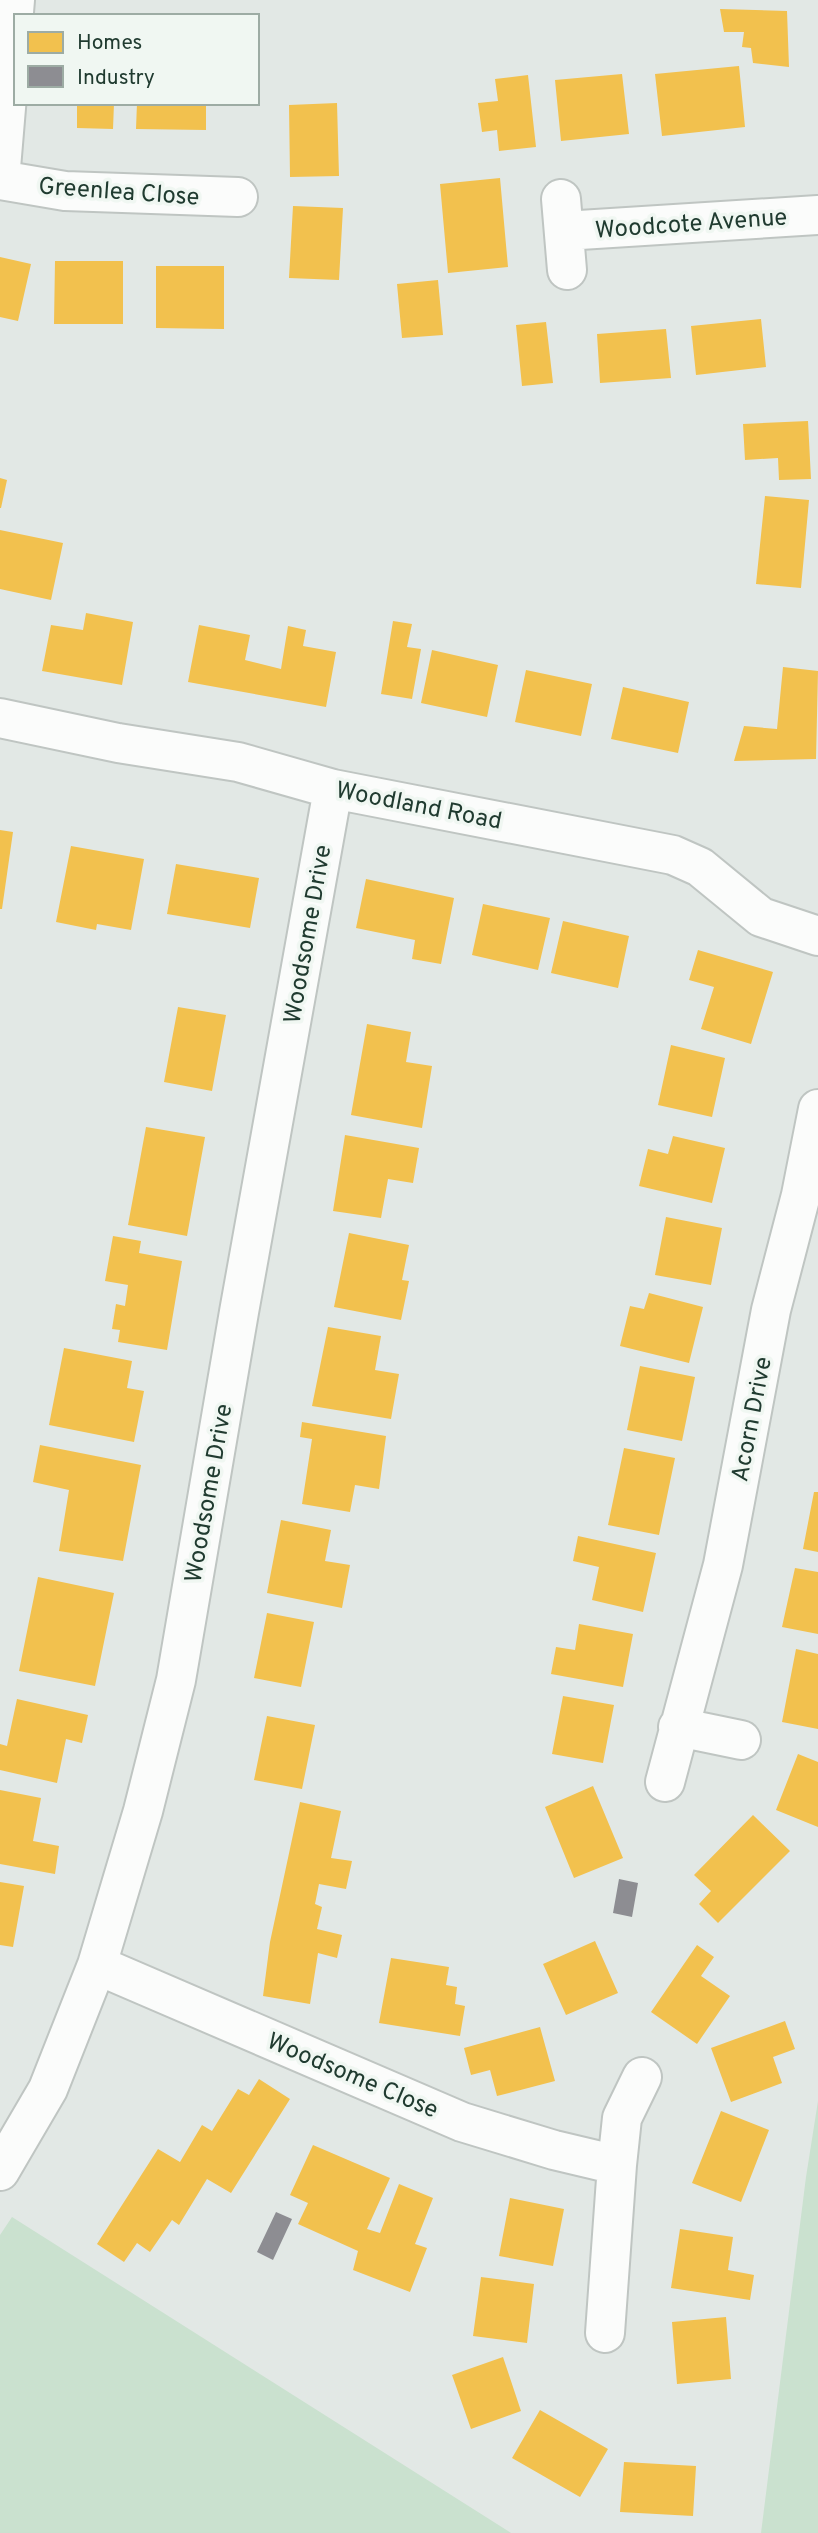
<svg xmlns="http://www.w3.org/2000/svg" width="818" height="2533" font-family="Overpass,sans-serif">
<style>
.green{fill:#cae1cf}
.homes{fill:#f2c14e}
.industry{fill:#8d8d92}
.lines{fill:none;stroke-linecap:round;stroke-linejoin:round}
.minor-casing{stroke:#bfc5c2;stroke-width:42}
.minor{stroke:#fbfcfb;stroke-width:38}
.labels{text-anchor:middle;stroke-width:7;stroke-linejoin:round;paint-order:stroke}
.street-label{font-size:24px;fill:#203b30;stroke:#f0f7f2}
</style>
<rect width="100%" height="100%" fill="#e2e8e5"/>
<path class="green" d="M 818,2101 L 818,2533 L 761,2533 L 806,2177 Z
M 12,2217 L 511,2533 L 0,2533 L 0,2235 Z"/>
<path class="homes" d="M 720,9 L 787,11 L 789,67 L 753,63 L 751,48 L 742,47 L 744,32 L 724,32 Z
M 739,66 L 745,127 L 662,136 L 655,74 Z
M 622,74 L 629,134 L 561,141 L 555,80 Z
M 528,75 L 536,147 L 499,151 L 497,130 L 482,132 L 478,103 L 498,101 L 495,79 Z
M 77,103 L 114,103 L 113,129 L 77,128 Z
M 137,103 L 206,103 L 206,130 L 136,129 Z
M 337,103 L 339,176 L 290,177 L 289,105 Z
M 500,178 L 508,267 L 448,273 L 440,184 Z
M 293,206 L 343,208 L 339,280 L 289,278 Z
M 0,257 L 31,264 L 18,321 L 0,317 Z
M 55,261 L 123,261 L 123,324 L 54,324 Z
M 156,266 L 224,266 L 224,329 L 156,328 Z
M 438,280 L 443,335 L 402,338 L 397,284 Z
M 761,319 L 766,367 L 696,375 L 691,326 Z
M 546,322 L 553,383 L 522,386 L 516,325 Z
M 666,329 L 671,378 L 600,383 L 597,334 Z
M 808,421 L 811,479 L 779,480 L 778,458 L 745,460 L 743,424 Z
M 0,478 L 7,480 L 1,508 L 0,508 Z
M 765,496 L 809,500 L 801,588 L 756,584 Z
M 0,530 L 63,543 L 51,600 L 0,589 Z
M 86,613 L 133,622 L 122,685 L 42,671 L 51,625 L 83,630 Z
M 393,621 L 412,624 L 407,647 L 421,649 L 412,699 L 381,694 Z
M 199,625 L 250,635 L 245,660 L 281,669 L 288,626 L 306,630 L 303,646 L 336,652 L 326,707 L 188,682 Z
M 432,650 L 498,665 L 487,717 L 421,703 Z
M 783,667 L 818,671 L 816,759 L 734,761 L 744,726 L 777,729 Z
M 526,670 L 592,684 L 581,736 L 515,722 Z
M 623,687 L 689,702 L 678,753 L 611,739 Z
M 0,830 L 13,832 L 2,909 L 0,909 Z
M 71,846 L 144,859 L 131,930 L 97,924 L 96,930 L 56,922 Z
M 176,864 L 259,878 L 250,928 L 167,914 Z
M 366,879 L 454,898 L 441,964 L 412,959 L 415,940 L 356,928 Z
M 483,904 L 550,918 L 538,970 L 472,955 Z
M 563,921 L 629,936 L 618,988 L 551,973 Z
M 698,950 L 773,972 L 751,1044 L 701,1029 L 714,987 L 689,980 Z
M 178,1007 L 226,1015 L 212,1091 L 164,1082 Z
M 367,1024 L 411,1032 L 406,1062 L 432,1066 L 422,1128 L 351,1115 Z
M 671,1045 L 725,1058 L 712,1117 L 658,1105 Z
M 146,1127 L 205,1137 L 187,1236 L 128,1225 Z
M 345,1135 L 419,1148 L 413,1183 L 388,1179 L 381,1218 L 333,1211 Z
M 673,1136 L 725,1148 L 712,1203 L 639,1186 L 648,1149 L 668,1154 Z
M 666,1217 L 722,1228 L 711,1285 L 655,1275 Z
M 349,1233 L 409,1245 L 402,1280 L 409,1281 L 401,1320 L 334,1307 Z
M 113,1236 L 141,1241 L 139,1253 L 182,1261 L 167,1350 L 118,1342 L 120,1330 L 112,1329 L 116,1304 L 125,1306 L 128,1285 L 105,1281 Z
M 649,1293 L 703,1307 L 689,1363 L 620,1346 L 630,1306 L 644,1309 Z
M 328,1327 L 381,1336 L 375,1370 L 399,1374 L 391,1419 L 312,1406 Z
M 64,1348 L 132,1361 L 127,1388 L 144,1391 L 134,1442 L 49,1425 Z
M 640,1366 L 695,1377 L 682,1441 L 627,1430 Z
M 302,1422 L 386,1436 L 379,1489 L 355,1485 L 350,1512 L 302,1504 L 312,1439 L 300,1437 Z
M 40,1445 L 141,1465 L 123,1561 L 59,1551 L 69,1490 L 33,1482 Z
M 624,1448 L 675,1458 L 659,1535 L 608,1525 Z
M 814,1492 L 818,1492 L 818,1552 L 803,1549 Z
M 281,1520 L 331,1530 L 325,1561 L 350,1565 L 342,1608 L 267,1593 Z
M 578,1536 L 656,1553 L 643,1612 L 592,1600 L 599,1567 L 573,1561 Z
M 795,1568 L 818,1572 L 818,1634 L 782,1627 Z
M 38,1577 L 114,1593 L 95,1686 L 19,1671 Z
M 267,1613 L 314,1622 L 301,1687 L 254,1678 Z
M 579,1624 L 633,1634 L 623,1687 L 551,1674 L 556,1647 L 575,1650 Z
M 796,1649 L 818,1654 L 818,1729 L 782,1722 Z
M 563,1696 L 614,1705 L 603,1763 L 552,1754 Z
M 17,1699 L 88,1715 L 82,1743 L 66,1739 L 57,1783 L 0,1770 L 0,1744 L 7,1746 Z
M 267,1716 L 315,1725 L 302,1789 L 254,1780 Z
M 798,1754 L 818,1762 L 818,1827 L 776,1810 Z
M 593,1786 L 623,1858 L 574,1878 L 545,1807 Z
M 0,1790 L 41,1798 L 33,1841 L 59,1846 L 55,1874 L 0,1864 Z
M 300,1802 L 341,1811 L 331,1858 L 352,1861 L 346,1889 L 319,1884 L 315,1904 L 322,1907 L 317,1929 L 342,1935 L 337,1958 L 318,1953 L 310,2004 L 263,1996 L 270,1942 Z
M 753,1815 L 790,1851 L 718,1923 L 699,1904 L 711,1891 L 694,1875 Z
M 0,1882 L 24,1886 L 13,1947 L 0,1945 Z
M 595,1941 L 618,1993 L 566,2015 L 543,1964 Z
M 697,1945 L 714,1957 L 701,1976 L 730,1996 L 697,2044 L 651,2012 Z
M 391,1958 L 449,1967 L 446,1985 L 457,1987 L 455,2004 L 465,2006 L 460,2036 L 379,2023 Z
M 785,2021 L 795,2049 L 773,2057 L 782,2083 L 731,2102 L 711,2048 Z
M 540,2027 L 555,2081 L 497,2096 L 490,2070 L 471,2075 L 464,2048 Z
M 259,2079 L 290,2099 L 231,2193 L 207,2179 L 179,2225 L 172,2220 L 150,2252 L 137,2243 L 124,2262 L 97,2244 L 158,2149 L 180,2162 L 202,2125 L 212,2131 L 238,2089 L 249,2095 Z
M 721,2111 L 769,2130 L 741,2202 L 692,2183 Z
M 313,2145 L 390,2178 L 367,2229 L 380,2233 L 399,2184 L 433,2198 L 415,2244 L 427,2248 L 410,2292 L 353,2270 L 358,2251 L 298,2224 L 308,2203 L 290,2195 Z
M 510,2198 L 564,2209 L 553,2266 L 499,2256 Z
M 680,2229 L 733,2237 L 728,2270 L 754,2275 L 750,2300 L 671,2288 Z
M 481,2277 L 534,2284 L 527,2343 L 473,2336 Z
M 726,2317 L 731,2379 L 677,2384 L 672,2322 Z
M 503,2357 L 521,2411 L 471,2429 L 452,2375 Z
M 540,2410 L 608,2449 L 580,2497 L 512,2458 Z
M 624,2462 L 696,2466 L 693,2516 L 620,2512 Z"/>
<path class="industry" d="M 619,1879 L 638,1883 L 632,1917 L 613,1913 Z
M 276,2212 L 292,2219 L 273,2260 L 257,2252 Z"/>
<g class="lines">
<defs>
<path id="minor" d="M 0,180 L 65,191 L 238,197
M 0,180 L 15,0
M 561,199 L 567,270
M 564,231 L 818,215
M 0,718 L 118,743 L 238,762 L 333,789 L 673,855 L 700,867 L 761,917 L 818,936
M 678,1727 L 741,1740
M 665,1782 L 723,1565 L 771,1310 L 801,1195 L 818,1109
M 97,1965 L 462,2122 L 554,2150 L 617,2165 L 622,2118 L 642,2077
M 0,2171 L 48,2089 L 97,1965 L 143,1811 L 176,1680 L 239,1312 L 333,789
M 605,2333 L 617,2165"/>
</defs>
<use href="#minor" class="minor-casing"/>
<use href="#minor" class="minor"/>
</g>
<g class="labels">
<g class="street-label">
<text transform="translate(119 191) rotate(4)" y="8">Greenlea Close</text>
<text transform="translate(691 223) rotate(-4)" y="8">Woodcote Avenue</text>
<text transform="translate(419 805) rotate(11)" y="8">Woodland Road</text>
<text transform="translate(307 934) rotate(-80)" y="8">Woodsome Drive</text>
<text transform="translate(751 1419) rotate(-79)" y="8">Acorn Drive</text>
<text transform="translate(208 1493) rotate(-80)" y="8">Woodsome Drive</text>
<text transform="translate(353 2075) rotate(23)" y="8">Woodsome Close</text>
</g>
</g>
<rect x="14" y="14" width="245" height="91" fill="#f0f7f2" stroke="#9daca4" stroke-width="2"/>
<rect x="28" y="32" width="35" height="21" fill="#f2c14e" stroke="#9daca4" stroke-width="2"/>
<text x="77" y="49" font-size="21" fill="#203b30">Homes</text>
<rect x="28" y="66" width="35" height="21" fill="#8d8d92" stroke="#9daca4" stroke-width="2"/>
<text x="77" y="84" font-size="21" fill="#203b30">Industry</text>
</svg>
